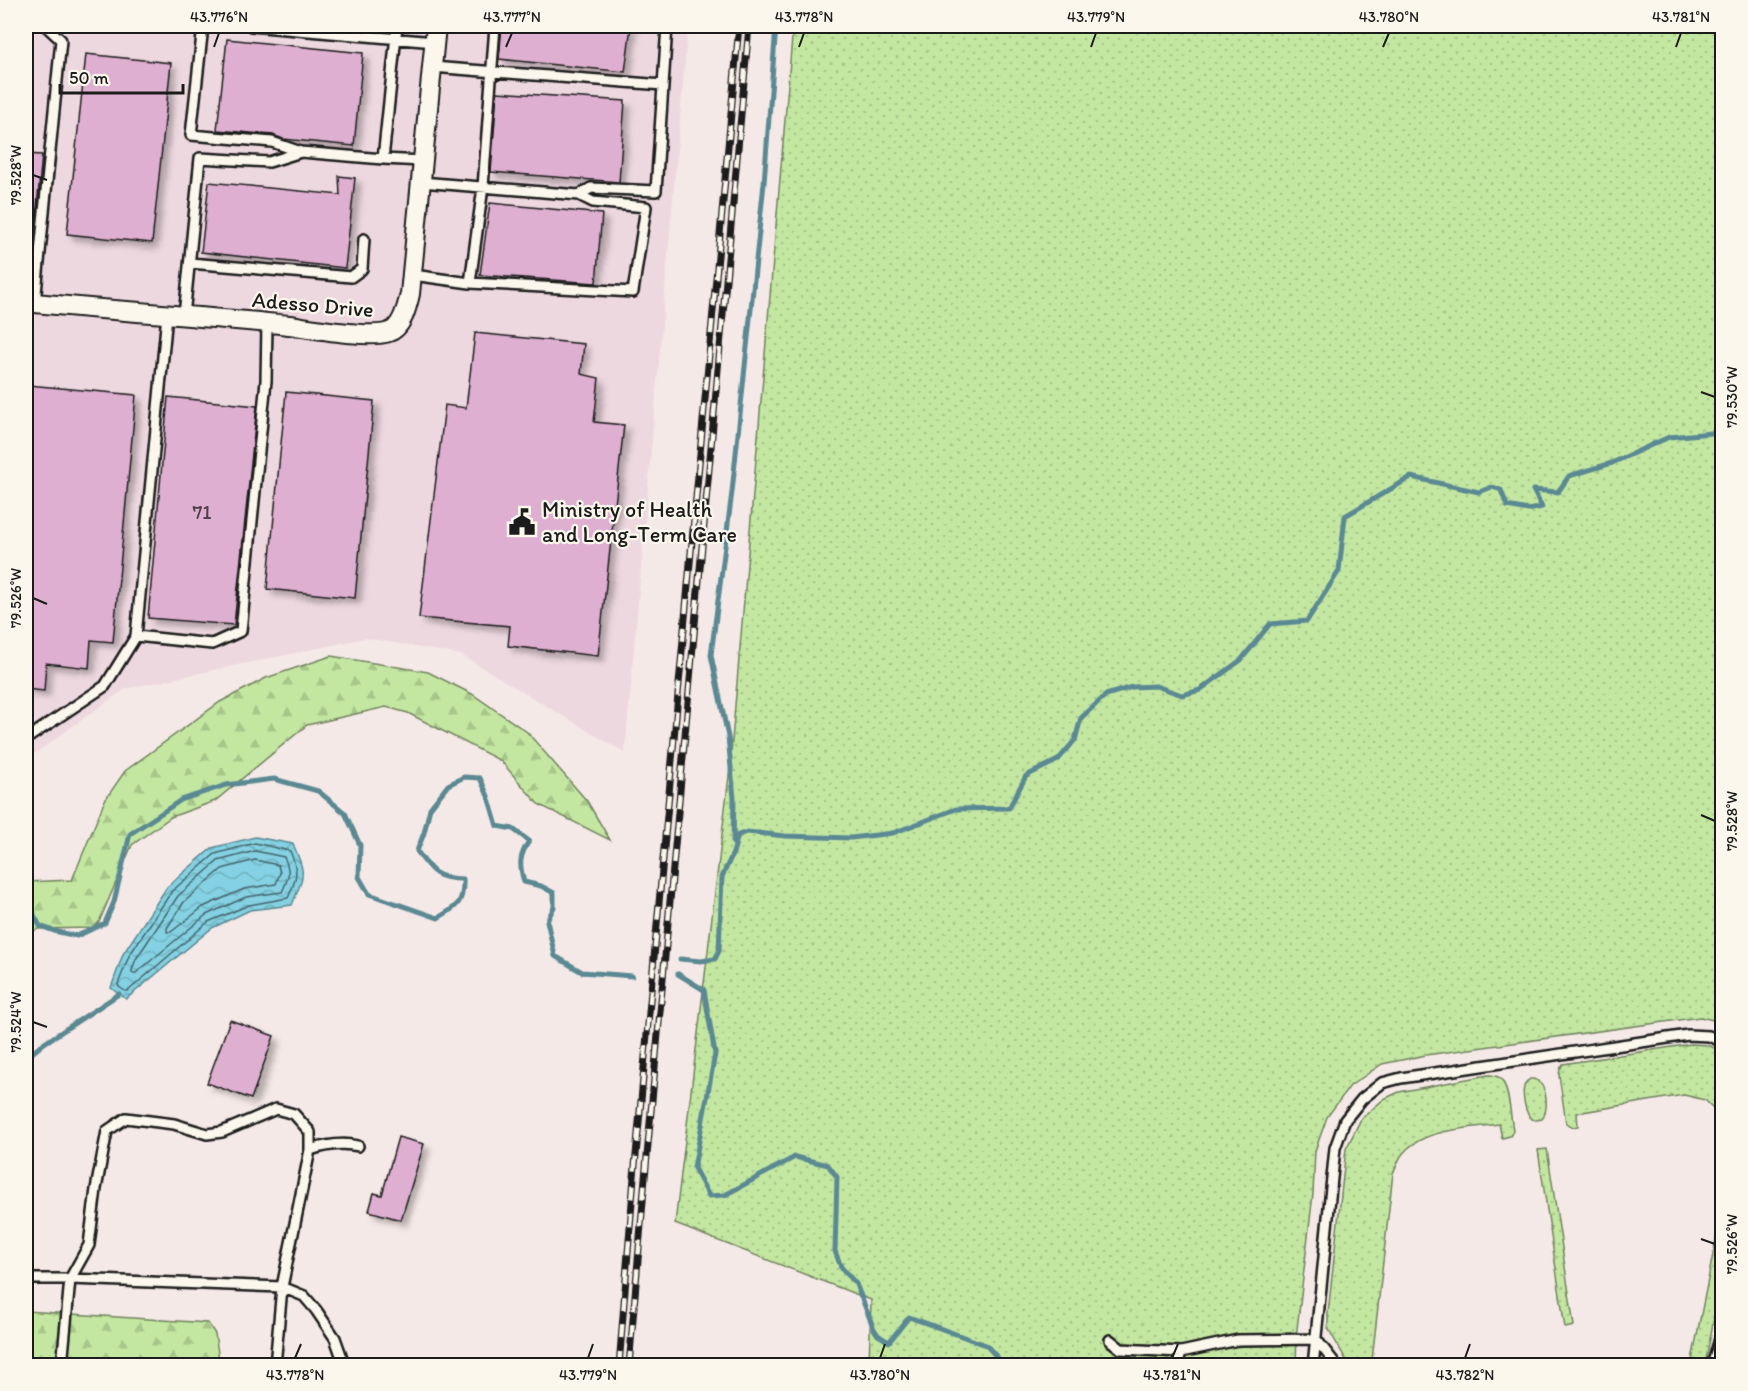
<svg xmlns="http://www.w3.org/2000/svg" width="1748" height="1391" font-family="Itim,sans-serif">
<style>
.built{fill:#eed8e0}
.grass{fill:url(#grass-dots);stroke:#70825e;stroke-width:1.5}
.forest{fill:url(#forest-firs);stroke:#70825e;stroke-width:1.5}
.water{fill:url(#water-waves);stroke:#5a8993;stroke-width:1.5}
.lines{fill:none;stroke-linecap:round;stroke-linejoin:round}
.shore{stroke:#45646b;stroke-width:1.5}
.stream{stroke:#5a8993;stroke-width:5}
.building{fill:#deafd1;stroke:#1c1c1c;stroke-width:1.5;filter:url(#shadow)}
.service-casing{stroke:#1c1c1c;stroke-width:14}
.minor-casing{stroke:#1c1c1c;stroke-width:22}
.service{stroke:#fbf7ec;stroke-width:9}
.minor{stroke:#fbf7ec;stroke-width:18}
.rail-casing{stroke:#1c1c1c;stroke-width:7}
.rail{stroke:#fbf7ec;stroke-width:4.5;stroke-dasharray:14;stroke-linecap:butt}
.ticks{fill:none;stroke:#1c1c1c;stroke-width:2}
.labels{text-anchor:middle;stroke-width:4.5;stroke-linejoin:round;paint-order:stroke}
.number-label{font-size:20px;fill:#4c4149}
.street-label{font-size:22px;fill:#1c1c1c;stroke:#fbf7ec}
.poi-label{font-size:22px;fill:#1c1c1c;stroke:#fbf7ec;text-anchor:start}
.neatline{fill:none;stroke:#1c1c1c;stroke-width:2}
.ticks-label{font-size:15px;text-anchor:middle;fill:#1c1c1c}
</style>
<defs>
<pattern id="grass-dots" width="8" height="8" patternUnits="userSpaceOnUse" patternTransform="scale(1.5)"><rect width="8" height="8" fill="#c3e7a1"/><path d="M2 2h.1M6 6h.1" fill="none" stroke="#a7c68a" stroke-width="1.8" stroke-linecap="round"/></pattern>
<pattern id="forest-firs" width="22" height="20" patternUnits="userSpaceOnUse" patternTransform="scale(1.5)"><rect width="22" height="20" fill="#c3e7a1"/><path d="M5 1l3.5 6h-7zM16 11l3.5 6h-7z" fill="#a7c68a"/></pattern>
<pattern id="water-waves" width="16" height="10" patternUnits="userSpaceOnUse" patternTransform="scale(1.5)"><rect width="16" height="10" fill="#83d1e2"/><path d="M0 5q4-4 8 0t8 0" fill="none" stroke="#71b3c1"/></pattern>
<filter id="shadow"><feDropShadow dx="5.5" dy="5.5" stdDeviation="3" flood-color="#0004"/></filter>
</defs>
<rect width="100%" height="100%" fill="#f5e9e7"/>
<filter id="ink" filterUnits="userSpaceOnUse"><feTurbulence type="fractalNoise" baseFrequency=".0167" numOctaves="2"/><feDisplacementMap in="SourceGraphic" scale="12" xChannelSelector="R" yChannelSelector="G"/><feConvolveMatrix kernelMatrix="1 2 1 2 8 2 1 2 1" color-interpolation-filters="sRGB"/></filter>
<g filter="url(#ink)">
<path class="built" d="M 26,26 L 688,26 L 625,753 L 461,655 L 366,638 L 125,689 L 26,760 Z"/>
<path class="grass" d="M 793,26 L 1722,26 L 1722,1022 L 1700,1017 L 1426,1055 L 1382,1064 L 1350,1086 L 1327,1117 L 1315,1151 L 1313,1194 L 1297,1329 L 1296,1365 L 869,1365 L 871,1300 L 675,1224 L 729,776 Z
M 1691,1044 L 1707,1045 L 1722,1051 L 1722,1117 L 1705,1100 L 1684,1095 L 1577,1113 L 1578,1126 L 1573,1127 L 1566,1123 L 1559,1075 L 1560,1069 L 1563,1064 Z
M 1488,1075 C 1493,1075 1498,1076 1501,1079 C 1509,1087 1511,1119 1513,1131 L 1510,1136 L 1502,1138 L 1499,1124 C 1468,1129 1421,1128 1401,1156 C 1398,1161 1396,1168 1393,1173 L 1372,1360 L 1384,1363 L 1384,1365 L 1349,1365 L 1328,1328 L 1328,1313 L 1346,1149 L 1361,1119 L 1384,1099 L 1399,1092 Z
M 1530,1079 C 1547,1077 1550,1109 1542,1119 C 1538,1120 1535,1121 1532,1119 C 1525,1115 1522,1094 1524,1087 C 1525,1082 1526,1082 1530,1079 Z
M 1547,1149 L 1574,1326 L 1565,1328 L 1538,1150 Z
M 1722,1209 L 1722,1276 L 1705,1365 L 1691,1365 Z"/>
<path class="forest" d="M 331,656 L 428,672 L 472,694 L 527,732 L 587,801 L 610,840 L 538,804 L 501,761 L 408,713 L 386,707 L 307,725 L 215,801 L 171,817 L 132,845 L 99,922 L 91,928 L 38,929 L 26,933 L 26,882 L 72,880 L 105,800 L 125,771 L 220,702 L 266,678 Z
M 26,1311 L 208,1323 L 215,1334 L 220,1365 L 26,1365 Z"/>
<path class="water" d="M 255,837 L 293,844 C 307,875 304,875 292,905 L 250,910 L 212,928 L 126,999 L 111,988 L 123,954 L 167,887 L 212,848 Z"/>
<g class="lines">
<path class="shore" d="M 255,843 L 290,851 C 299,872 297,878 288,898 L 249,905 L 208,922 L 128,991 L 125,991 L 119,987 L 118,984 L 129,956 L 172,891 L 215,854 Z
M 255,851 L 284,857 C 291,872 289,877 282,892 L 246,897 L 206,915 L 136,973 L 132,973 L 132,970 L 136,959 L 178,896 L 218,861 Z
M 255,860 L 278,865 L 280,873 L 276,884 L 244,889 L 203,907 L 171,932 L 167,932 L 167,928 L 184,902 L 222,869 Z"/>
<path class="stream" d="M 733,843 L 734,798 L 728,737 L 711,655 L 732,492 L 764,183 L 776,26
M 26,897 L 28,898 L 35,917 L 40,926 L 54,931 L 77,936 L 105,923 L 114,902 L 130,834 L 181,800 L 226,785 L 274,779 L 318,791 L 345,813 L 360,845 L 359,877 L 369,894 L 438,918 C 457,907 464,903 463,879 C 437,879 431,872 417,851 L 424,833 L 430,808 L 448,785 L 464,777 L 480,778 L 488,796 L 497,826 L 513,829 L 529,841 C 519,856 519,865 524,882 L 541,886 L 554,893 L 554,907 L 547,921 L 555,956 L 582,972 L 632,976
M 680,959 L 701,961 L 715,959 L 719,951 L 722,877 L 733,853 L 738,835 L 747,832 L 785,836 L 851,838 L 893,833 L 956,809 L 1009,808 L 1026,776 L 1058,760 L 1075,740 L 1081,718 L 1106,695 L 1132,687 L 1156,686 L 1182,695 L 1200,690 L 1241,660 L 1270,624 L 1307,621 L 1339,571 L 1345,516 L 1411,477 L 1479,492 L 1492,487 L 1501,490 L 1507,506 L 1528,510 L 1542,507 L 1533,490 L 1558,492 L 1569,476 L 1612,463 L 1669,437 L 1722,432
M 678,974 L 704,990 L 715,1054 L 694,1168 L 709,1196 L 725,1195 L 795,1157 L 828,1165 L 837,1177 L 835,1251 L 841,1267 L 856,1284 L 874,1329 L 878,1335 L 889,1342 L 909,1317 L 986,1345 L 1005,1366
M 26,1058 L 43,1044 L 119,994"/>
</g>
<path class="building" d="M 502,26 L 631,26 L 625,72 L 499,59 Z
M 227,39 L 363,53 L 354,146 L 283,139 L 273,135 L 217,130 Z
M 86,54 L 171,63 L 152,243 L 67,234 Z
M 497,92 L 625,101 L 619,182 L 491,172 Z
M 26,154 L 42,155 L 35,227 L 26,227 Z
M 339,176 L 355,178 L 345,268 L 201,252 L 209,182 L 340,195 Z
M 490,203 L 602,214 L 596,283 L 480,275 Z
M 475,333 L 584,344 L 581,374 L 599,378 L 594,422 L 624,425 L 598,656 L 508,646 L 510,626 L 419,618 L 445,405 L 466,408 Z
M 28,385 L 136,395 L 113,642 L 91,640 L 89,668 L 46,663 L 44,691 L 26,689 L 26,407 Z
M 286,392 L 374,401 L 355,598 L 267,589 Z
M 168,397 L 257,406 L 234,625 L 148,618 Z
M 230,1020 L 274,1036 L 251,1099 L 207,1083 Z
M 398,1137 L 424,1144 L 401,1220 L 369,1211 L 374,1193 L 382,1195 Z"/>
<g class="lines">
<defs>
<path id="service" d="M 203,26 L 191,135 L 272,142 L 301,152 L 383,159 L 397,26
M 251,26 L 435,42
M 432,67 L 663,85
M 383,159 L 423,161
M 579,195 L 591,188 L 656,191 L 667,26
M 190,263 L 351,277 L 362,269 L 364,239
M 413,275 L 470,283 L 633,292 L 646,207 L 593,202 L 579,195 L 421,182
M 470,283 L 483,187 L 495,26
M 35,303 L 61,40 L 46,26
M 167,315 L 136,636 L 212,644 L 241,631 L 266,381 L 267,324
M 184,316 L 200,158 L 269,162 L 301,152
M 26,323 L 27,302
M 26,739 L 105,686 L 136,636
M 310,1150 C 326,1145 342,1142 358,1146
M 26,1279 L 70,1279 L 62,1366
M 1110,1340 L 1121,1349 L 1181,1352
M 275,1366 L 282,1287 L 310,1150 L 310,1132 L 294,1114 L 276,1109 L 222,1132 L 207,1134 L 174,1124 L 126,1118 L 107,1131 L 96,1189 L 89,1245 L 70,1279 L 282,1287 L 304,1296 L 316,1310 L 335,1338 L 345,1366
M 1177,1366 L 1181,1352 L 1238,1340 L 1316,1339 L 1337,1366
M 1313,1366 L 1335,1148 L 1345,1120 L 1362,1099 L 1382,1083 L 1401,1078 L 1688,1035 L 1709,1036 L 1722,1042
M 1712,1366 L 1722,1332"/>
<path id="minor" d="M 26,302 C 113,311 201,316 289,325 C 312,328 370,339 389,332 C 402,328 407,307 410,294 L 436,26"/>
</defs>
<use href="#service" class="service-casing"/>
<use href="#minor" class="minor-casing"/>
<use href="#service" class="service"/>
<use href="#minor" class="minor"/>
<defs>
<path id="rail" d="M 619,1366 L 634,1177 L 739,26
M 629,1366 L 645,1178 L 749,26"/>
</defs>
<use href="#rail" class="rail-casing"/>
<use href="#rail" class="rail"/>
</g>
</g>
<path class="ticks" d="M 214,47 L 219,33M 506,47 L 512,33M 799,47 L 804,33M 1091,47 L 1096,33M 1383,47 L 1389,33M 1676,47 L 1681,33M 33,175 L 47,180M 1701,392 L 1715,397M 33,598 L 47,604M 1701,815 L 1715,821M 33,1022 L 47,1027M 1701,1239 L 1715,1244M 295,1358 L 301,1344M 588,1358 L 593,1344M 880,1358 L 885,1344M 1172,1358 L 1178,1344M 1465,1358 L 1470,1344"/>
<defs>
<symbol id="civic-bare" viewBox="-9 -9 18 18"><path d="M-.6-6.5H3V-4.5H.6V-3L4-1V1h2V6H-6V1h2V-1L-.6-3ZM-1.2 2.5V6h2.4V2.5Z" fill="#1c1c1c" stroke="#fbf7ec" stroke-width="2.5" paint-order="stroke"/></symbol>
</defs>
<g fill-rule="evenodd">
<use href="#civic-bare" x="503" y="503" width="38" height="38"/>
</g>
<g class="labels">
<g class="number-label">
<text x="202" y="519">71</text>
</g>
<g class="street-label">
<text transform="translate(313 304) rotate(5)" y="8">Adesso Drive</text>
</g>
<g class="poi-label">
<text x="542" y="517">Ministry of Health<tspan x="542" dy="25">and Long-Term Care</tspan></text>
</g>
</g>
<rect width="1748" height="1391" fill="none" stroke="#fbf7ec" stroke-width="66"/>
<path d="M60 84v9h123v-9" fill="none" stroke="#1c1c1c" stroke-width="3"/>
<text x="69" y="84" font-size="18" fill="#1c1c1c" stroke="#fbf7ec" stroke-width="4.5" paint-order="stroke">50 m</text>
<rect x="33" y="33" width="1682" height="1325" class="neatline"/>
<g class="ticks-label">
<text x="219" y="22">43.776°N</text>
<text x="512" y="22">43.777°N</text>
<text x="804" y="22">43.778°N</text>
<text x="1096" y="22">43.779°N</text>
<text x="1389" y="22">43.780°N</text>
<text x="1681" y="22">43.781°N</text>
<text transform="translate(16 175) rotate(-90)" y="5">79.528°W</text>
<text transform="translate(1732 397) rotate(-90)" y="5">79.530°W</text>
<text transform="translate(16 598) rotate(-90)" y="5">79.526°W</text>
<text transform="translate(1732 821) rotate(-90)" y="5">79.528°W</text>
<text transform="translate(16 1022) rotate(-90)" y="5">79.524°W</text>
<text transform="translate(1732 1244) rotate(-90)" y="5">79.526°W</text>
<text x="295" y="1380">43.778°N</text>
<text x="588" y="1380">43.779°N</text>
<text x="880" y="1380">43.780°N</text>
<text x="1172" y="1380">43.781°N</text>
<text x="1465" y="1380">43.782°N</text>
</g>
</svg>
